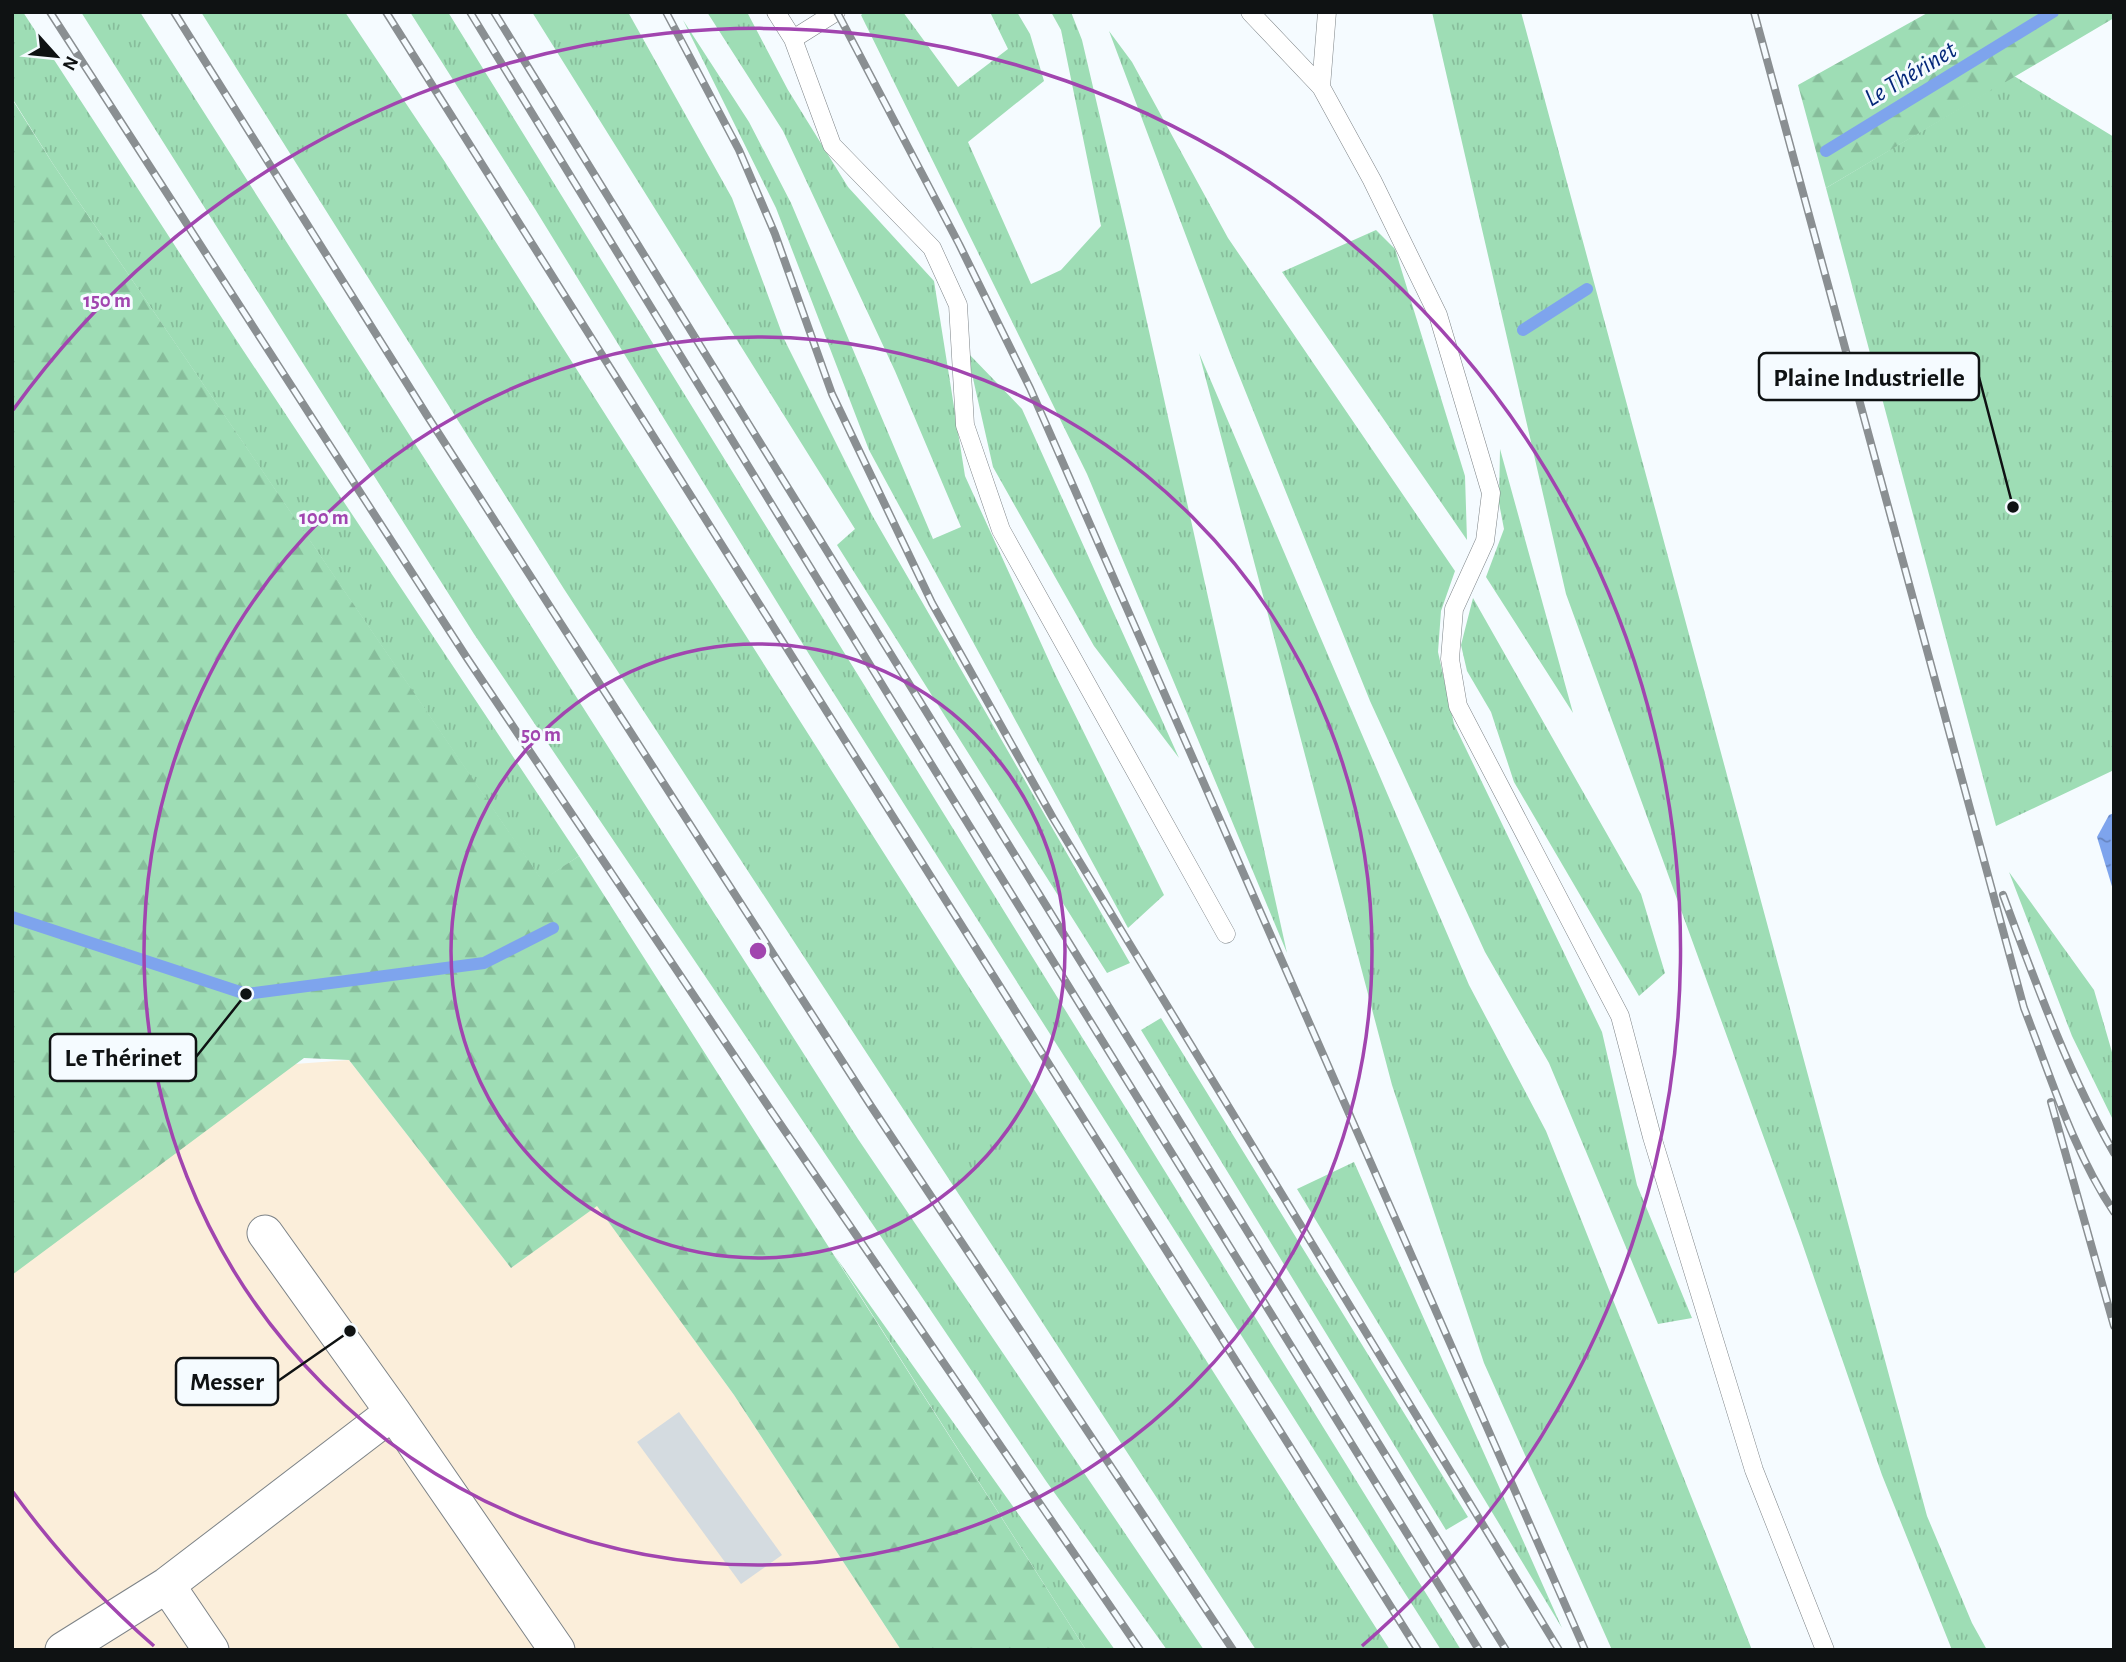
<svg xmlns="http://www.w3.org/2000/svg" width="2126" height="1662" font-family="'Alegreya Sans',sans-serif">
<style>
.industrial{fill:#fbeeda}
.grass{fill:url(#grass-tufts)}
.forest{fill:url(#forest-firs)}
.water{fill:url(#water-ripples)}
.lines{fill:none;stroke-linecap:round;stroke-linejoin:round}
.stream{stroke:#7ea4ed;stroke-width:12}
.building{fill:#d4dbe0}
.lane-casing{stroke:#7d8387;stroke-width:19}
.street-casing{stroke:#7d8387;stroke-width:37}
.lane{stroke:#fff;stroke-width:18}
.street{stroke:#fff;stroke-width:35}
.rail-casing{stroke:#8a8f92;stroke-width:8}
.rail{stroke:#f5fbff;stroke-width:5;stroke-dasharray:16;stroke-linecap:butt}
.ring{fill:none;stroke:#a145af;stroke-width:3.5}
.labels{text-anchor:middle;stroke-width:6;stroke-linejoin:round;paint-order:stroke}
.water-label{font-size:26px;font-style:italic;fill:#042779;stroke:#f5fbff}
.centre{fill:#a145af;stroke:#f5fbff;stroke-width:3.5}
.ring-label{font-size:21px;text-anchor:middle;font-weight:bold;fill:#a145af;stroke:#f5fbff;stroke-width:6;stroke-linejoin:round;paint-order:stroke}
.leader{fill:none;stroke:#0f1213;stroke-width:2.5}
.callout-dot{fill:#0f1213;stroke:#f5fbff;stroke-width:2.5}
.callout{fill:#f5fbff;stroke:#0f1213;stroke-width:2.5}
.callout-label{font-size:26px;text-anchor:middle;font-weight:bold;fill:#0f1213}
</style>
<defs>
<pattern id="grass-tufts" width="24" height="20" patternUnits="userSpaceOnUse" patternTransform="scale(1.75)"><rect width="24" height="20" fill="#9eddb5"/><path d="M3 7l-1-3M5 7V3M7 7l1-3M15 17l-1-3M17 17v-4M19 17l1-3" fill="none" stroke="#87bd9b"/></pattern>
<pattern id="forest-firs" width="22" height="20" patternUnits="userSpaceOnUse" patternTransform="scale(1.75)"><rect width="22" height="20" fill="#9eddb5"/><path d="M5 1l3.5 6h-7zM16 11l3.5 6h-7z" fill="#87bd9b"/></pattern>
<pattern id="water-ripples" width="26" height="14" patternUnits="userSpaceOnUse" patternTransform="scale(1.75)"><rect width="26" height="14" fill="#7ea4ed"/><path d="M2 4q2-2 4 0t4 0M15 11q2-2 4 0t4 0" fill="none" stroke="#6684bf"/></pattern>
</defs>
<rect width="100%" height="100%" fill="#f5fbff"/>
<path class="industrial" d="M 349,1060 L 511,1268 L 597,1205 L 734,1395 L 901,1650 L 12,1650 L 12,1267 L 295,1064 Z"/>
<path class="grass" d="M 12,12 L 23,12 L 233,335 L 579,856 L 542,881 L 53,164 L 12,98 Z
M 81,12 L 140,12 L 858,1139 L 1204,1650 L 1167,1650 L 1046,1481 L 474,634 Z
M 201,12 L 345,12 L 445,162 L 1390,1650 L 1256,1650 L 564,589 Z
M 410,12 L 448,12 L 1461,1650 L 1441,1650 L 812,659 L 535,209 Z
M 532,12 L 628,12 L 732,198 L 784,339 L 872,515 L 1130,963 L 1107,973 L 837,545 L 855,529 Z
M 707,12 L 747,12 L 788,90 L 848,187 L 934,281 L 965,476 L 1055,674 L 1164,895 L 1128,928 L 869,450 L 776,208 L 683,20 L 749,122 L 791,203 L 933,539 L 961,527 L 895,371 L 783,131 Z
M 865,12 L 903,12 L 958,87 L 1008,49 L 990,12 L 1017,12 L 1030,34 L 1044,81 L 968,142 L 1031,284 L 1061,270 L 1101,226 L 1061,30 L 1051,12 L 1071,12 L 1082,40 L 1129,241 L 1287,953 L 1087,474 L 861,15 Z
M 1432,12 L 1521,12 L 1927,1516 L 1972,1623 L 1987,1650 L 1952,1650 L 1882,1475 L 1800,1237 L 1566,594 Z
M 1109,31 L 1132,62 L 1228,238 L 1455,571 L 1441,611 L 1438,652 L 1454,724 L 1602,1032 L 1637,1185 L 1692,1318 L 1658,1324 L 1549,1063 L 1485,952 L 1370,701 L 1230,353 Z
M 2014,76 L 2114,137 L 2114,770 L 1996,826 L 1826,188 Z
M 1376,230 L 1395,249 L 1465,476 L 1467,540 L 1282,272 Z
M 967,352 L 1022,409 L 1179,758 L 1094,646 L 993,467 Z
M 1199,353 L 1469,985 L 1546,1131 L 1752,1650 L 1612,1650 L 1484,1363 L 1392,1085 Z
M 1500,449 L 1573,713 L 1486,577 L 1504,529 L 1499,503 Z
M 1473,598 L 1641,894 L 1665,973 L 1639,996 L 1514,782 L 1491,712 L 1467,671 L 1461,645 Z
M 2009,872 L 2094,990 L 2114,1059 L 2114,1122 L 2072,1036 Z
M 1161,1018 L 1468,1517 L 1446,1530 L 1141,1030 Z
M 1354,1162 L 1562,1628 L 1297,1189 Z
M 835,1256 L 1115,1650 L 1086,1650 Z"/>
<path class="forest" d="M 1929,12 L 2114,12 L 2114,18 L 1826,188 L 1798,85 Z
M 12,99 L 53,164 L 542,880 L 579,856 L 1086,1650 L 901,1650 L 734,1395 L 597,1206 L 511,1268 L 349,1060 L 304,1058 L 12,1275 Z"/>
<path class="water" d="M 2114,813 L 2114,893 L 2097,837 L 2109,815 Z"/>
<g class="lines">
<path class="stream" d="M 1826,151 L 2053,12
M 1523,330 L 1587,289
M 12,917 L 246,994 L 484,963 L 553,928"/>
</g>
<path class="building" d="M 679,1412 L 782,1555 L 741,1584 L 637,1442 Z"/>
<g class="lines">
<defs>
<path id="lane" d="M 776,12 L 793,39 L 836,12
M 1250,12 L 1321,87
M 1327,12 L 1321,87 L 1372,180 L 1438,315 L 1491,493 L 1485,541 L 1454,609 L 1450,659 L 1458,706 L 1620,1016 L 1652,1137 L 1754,1470 L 1825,1650
M 793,39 L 832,145 L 932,248 L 958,305 L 965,425 L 1001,530 L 1226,934"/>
<path id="street" d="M 265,1233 L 393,1412
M 167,1585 L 211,1650
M 63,1650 L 167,1585 L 393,1412 L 557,1650"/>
</defs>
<use href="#lane" class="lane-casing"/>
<use href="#street" class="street-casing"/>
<use href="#lane" class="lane"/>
<use href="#street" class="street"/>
<defs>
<path id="rail" d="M 50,12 L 467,658 L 772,1112 L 1140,1650
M 174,12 L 428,417 L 869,1103 L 1233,1650
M 386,12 L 1418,1650
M 470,12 L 889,696 L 1479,1650
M 494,12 L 1506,1650
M 666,12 L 739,150 L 775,234 L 832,394 L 932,603 L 1053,818 L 1559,1650
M 837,12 L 959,244 L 1030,388 L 1585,1650
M 1754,12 L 2024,1008 C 2051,1077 2073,1151 2114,1212
M 2003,895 C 2035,981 2068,1073 2114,1153
M 2051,1102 L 2114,1326"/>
</defs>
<use href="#rail" class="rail-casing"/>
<use href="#rail" class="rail"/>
</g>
<g class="ring">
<circle cx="758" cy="951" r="307"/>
<circle cx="758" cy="951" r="614"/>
<path d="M154 1646A921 921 0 0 1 13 1492M13 410A921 921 0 1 1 1362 1646"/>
</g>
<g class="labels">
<g class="water-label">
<text transform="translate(1910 73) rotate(-31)" y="9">Le Thérinet</text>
</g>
</g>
<circle cx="758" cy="951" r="10" class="centre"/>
<g class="ring-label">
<text x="107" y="307">150 m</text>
<text x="324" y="524">100 m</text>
<text x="541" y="741">50 m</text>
</g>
<path class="leader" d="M2013 507L1979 377M246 994L196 1057M350 1331L278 1381"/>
<g class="callout-dot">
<circle cx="2013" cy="507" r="7"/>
<circle cx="246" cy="994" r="7"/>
<circle cx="350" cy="1331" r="7"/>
</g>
<g class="callout">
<rect x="1759" y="353" width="220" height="47" rx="7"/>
<rect x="50" y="1034" width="146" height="47" rx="7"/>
<rect x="176" y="1358" width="102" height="47" rx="7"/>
</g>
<g class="callout-label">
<text x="1869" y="386">Plaine Industrielle</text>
<text x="123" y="1066">Le Thérinet</text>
<text x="227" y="1390">Messer</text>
</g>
<rect width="2126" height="1662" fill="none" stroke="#0f1213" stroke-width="28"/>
<g transform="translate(56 56) rotate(117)" stroke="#f5fbff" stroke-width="5" paint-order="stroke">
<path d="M0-5L12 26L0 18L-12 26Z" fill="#0f1213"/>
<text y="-10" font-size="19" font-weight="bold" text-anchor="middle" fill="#0f1213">N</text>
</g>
</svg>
